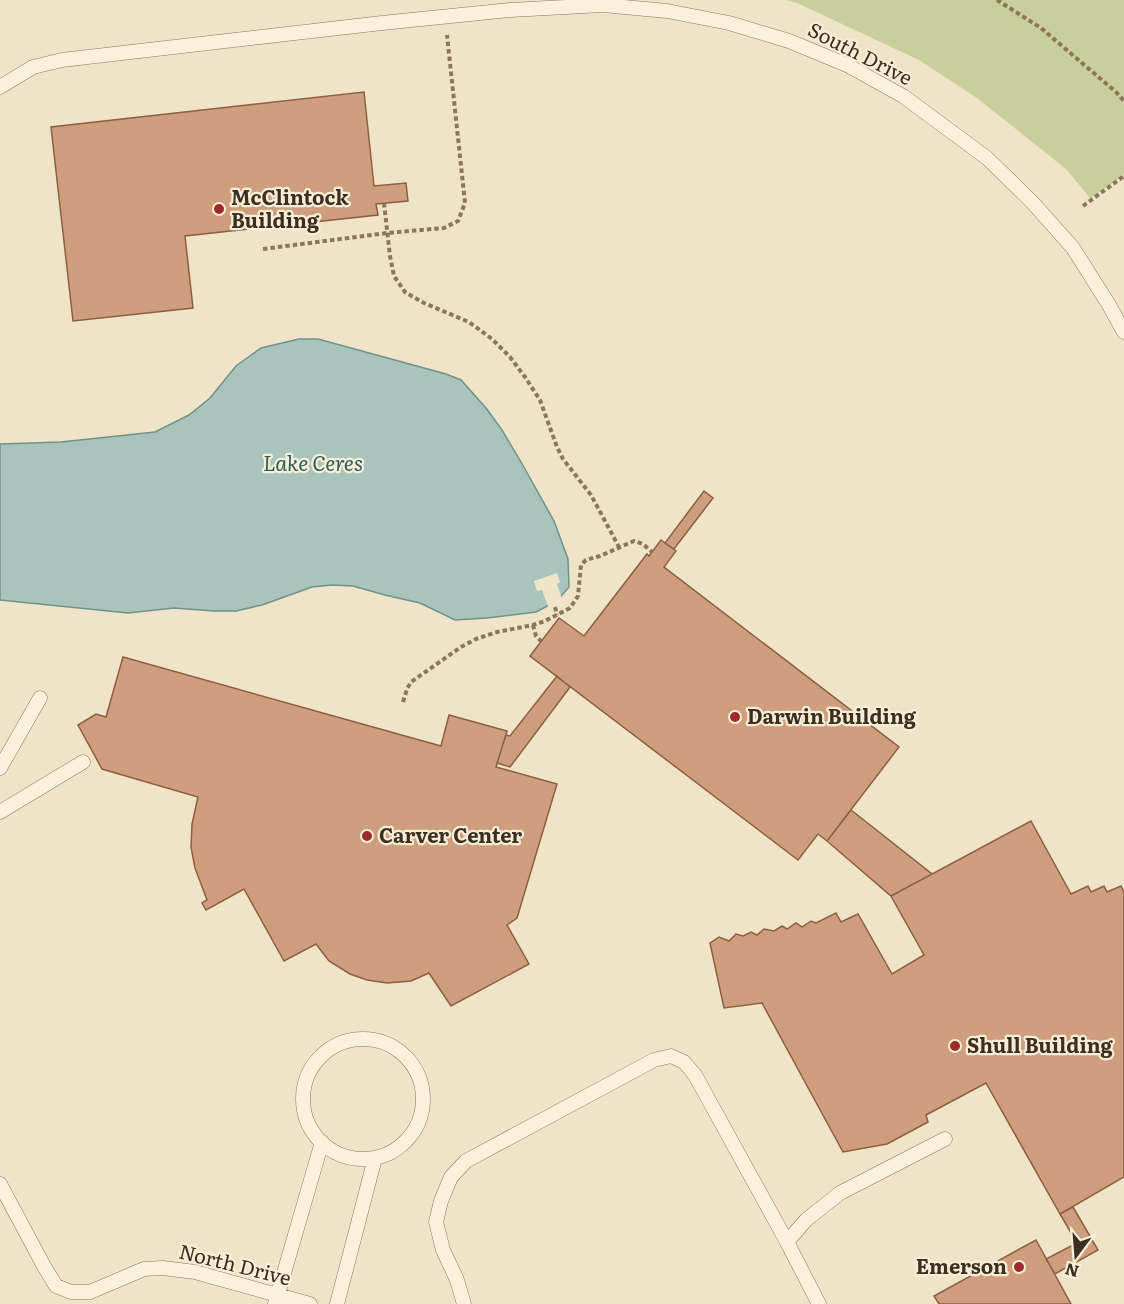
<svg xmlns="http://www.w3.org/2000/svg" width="1124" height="1304" font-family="Literata,serif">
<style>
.green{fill:#c9cf9b}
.water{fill:#a9c4bc;stroke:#6f938a;stroke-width:1.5}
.pier{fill:#f0e4c8}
.building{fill:#cf9f7d;stroke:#8d5f41;stroke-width:1.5}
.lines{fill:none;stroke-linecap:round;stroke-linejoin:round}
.lane-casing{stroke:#8d765c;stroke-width:15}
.path{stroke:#8d765c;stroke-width:4;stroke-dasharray:4.5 3;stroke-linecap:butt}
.lane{stroke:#faf1dc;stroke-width:14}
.poi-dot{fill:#9e2a2b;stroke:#f7eed8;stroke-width:2}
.labels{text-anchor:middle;stroke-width:4.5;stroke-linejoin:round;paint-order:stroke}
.street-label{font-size:20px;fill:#3d2e20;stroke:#f7eed8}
.poi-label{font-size:20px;font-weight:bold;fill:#3d2e20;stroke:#f7eed8;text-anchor:start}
.water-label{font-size:21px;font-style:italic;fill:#2f5d5a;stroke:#f7eed8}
</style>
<rect width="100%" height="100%" fill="#f0e4c8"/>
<path class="green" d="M 785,0 L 1124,0 L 1124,175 L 1090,198 L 1066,169 L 977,98 L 919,60 L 797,3 Z"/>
<path class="water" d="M 299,339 L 318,339 L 446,374 L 461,380 L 486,408 L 502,430 L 521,462 L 554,521 L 568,559 L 569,587 L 557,601 L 536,612 L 487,618 L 455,620 L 420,603 L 385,595 L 353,586 L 332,585 L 312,587 L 262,605 L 236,611 L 214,611 L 174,608 L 128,613 L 0,600 L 0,444 L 61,442 L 155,432 L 189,415 L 210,398 L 236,366 L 261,348 Z"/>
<path class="pier" d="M 557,573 L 560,582 L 557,584 L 562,599 L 559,603 L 549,609 L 542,590 L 537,591 L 534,581 Z"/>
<path class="building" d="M 364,92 L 374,186 L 406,183 L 408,201 L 376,204 L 378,215 L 185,236 L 193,308 L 73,321 L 51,127 Z
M 704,491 L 713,498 L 674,549 L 665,543 Z
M 661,540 L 676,551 L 664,567 L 899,747 L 827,841 L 818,834 L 798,860 L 530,656 L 559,618 L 584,636 L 647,554 L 649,556 Z
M 123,657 L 441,746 L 449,715 L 507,731 L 496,767 L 557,784 L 517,918 L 507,925 L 529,964 L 451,1006 L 429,973 L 411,981 L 387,983 L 367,980 L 350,974 L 329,961 L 316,944 L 284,961 L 244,889 L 206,910 L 202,903 L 207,900 L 195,868 L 191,847 L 192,824 L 198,797 L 102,769 L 78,725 L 96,714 L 106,717 Z
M 557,676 L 570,687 L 510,767 L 497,763 L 506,735 L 510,736 Z
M 851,810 L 879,832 L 932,874 L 891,896 L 827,841 Z
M 1031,821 L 1071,894 L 1088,886 L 1091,892 L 1104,886 L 1107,892 L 1121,886 L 1124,892 L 1124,1177 L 1060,1214 L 986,1083 L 926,1115 L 928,1122 L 887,1144 L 843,1152 L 762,1003 L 724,1008 L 710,943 L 719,937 L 729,941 L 736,934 L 743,936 L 751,932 L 757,935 L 764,929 L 774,931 L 782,926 L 787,929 L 796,923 L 802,927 L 811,921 L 816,923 L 836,913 L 841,922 L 858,914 L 892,974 L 924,955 L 891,896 Z
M 1073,1207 L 1098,1250 L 1055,1274 L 1046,1259 L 1077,1243 L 1060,1214 Z
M 1036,1240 L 1071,1304 L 939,1304 L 934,1296 Z"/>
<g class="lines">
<defs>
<path id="lane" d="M 0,87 L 33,67 L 62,60 L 382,23 L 510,10 L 603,5 L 667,11 L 729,23 L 789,41 L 847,65 L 903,96 L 987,158 L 1033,203 L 1073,248 L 1109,305 L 1124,332
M 0,768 L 40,698
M 0,812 L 83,762
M303 1099a60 60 0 1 1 120 0a60 60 0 1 1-120 0Z
M 0,1184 L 45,1268 L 56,1286 L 71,1292 L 90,1292 L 144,1269 L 163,1268 L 195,1272 L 310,1304
M 275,1304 L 322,1142
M 337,1304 L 375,1158
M 464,1304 L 457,1280 L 443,1250 L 436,1222 L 441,1201 L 451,1177 L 466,1161 L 654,1060 L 671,1056 L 684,1062 L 695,1075 L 787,1242
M 819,1304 L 787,1242 L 806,1220 L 840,1193 L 945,1139"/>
</defs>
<use href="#lane" class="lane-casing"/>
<path class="path" d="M 997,0 L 1041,28 L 1116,92 L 1124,101
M 384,203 L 390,256 L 394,276 L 405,292 L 424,303 L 469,322 L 492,339 L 510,357 L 525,377 L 540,400 L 557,447 L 563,459 L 591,495 L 619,547
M 1083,206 L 1124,176
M 263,249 L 387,233 L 444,228 L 458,221 L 465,203 L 447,35
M 555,607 L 557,615
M 533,625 L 536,636 L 541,641
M 403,702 L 407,689 L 411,682 L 461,647 L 476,639 L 497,632 L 533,625 L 545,621 L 570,608 L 578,596 L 581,565 L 586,560 L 600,556 L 634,541 L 643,544 L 652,552"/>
<use href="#lane" class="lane"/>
</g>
<g class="poi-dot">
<circle cx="219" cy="209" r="6"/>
<circle cx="735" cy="717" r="6"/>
<circle cx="367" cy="836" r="6"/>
<circle cx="955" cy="1046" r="6"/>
<circle cx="1019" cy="1267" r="6"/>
</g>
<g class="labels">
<g class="street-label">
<text transform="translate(860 54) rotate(27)" y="7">South Drive</text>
<text transform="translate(235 1265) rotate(14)" y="7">North Drive</text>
</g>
<g class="poi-label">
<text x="231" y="205">McClintock<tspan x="231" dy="23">Building</tspan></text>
<text x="747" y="724">Darwin Building</text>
<text x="379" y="843">Carver Center</text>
<text x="967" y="1053">Shull Building</text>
<text x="1007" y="1274" text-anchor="end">Emerson</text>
</g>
<g class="water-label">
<text x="313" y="471">Lake Ceres</text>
</g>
</g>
<g transform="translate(1076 1256) rotate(196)" stroke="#f7eed8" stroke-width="4.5" paint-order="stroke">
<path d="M0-4.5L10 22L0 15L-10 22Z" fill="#3d2e20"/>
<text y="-9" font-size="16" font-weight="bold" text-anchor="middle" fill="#3d2e20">N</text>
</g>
</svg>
